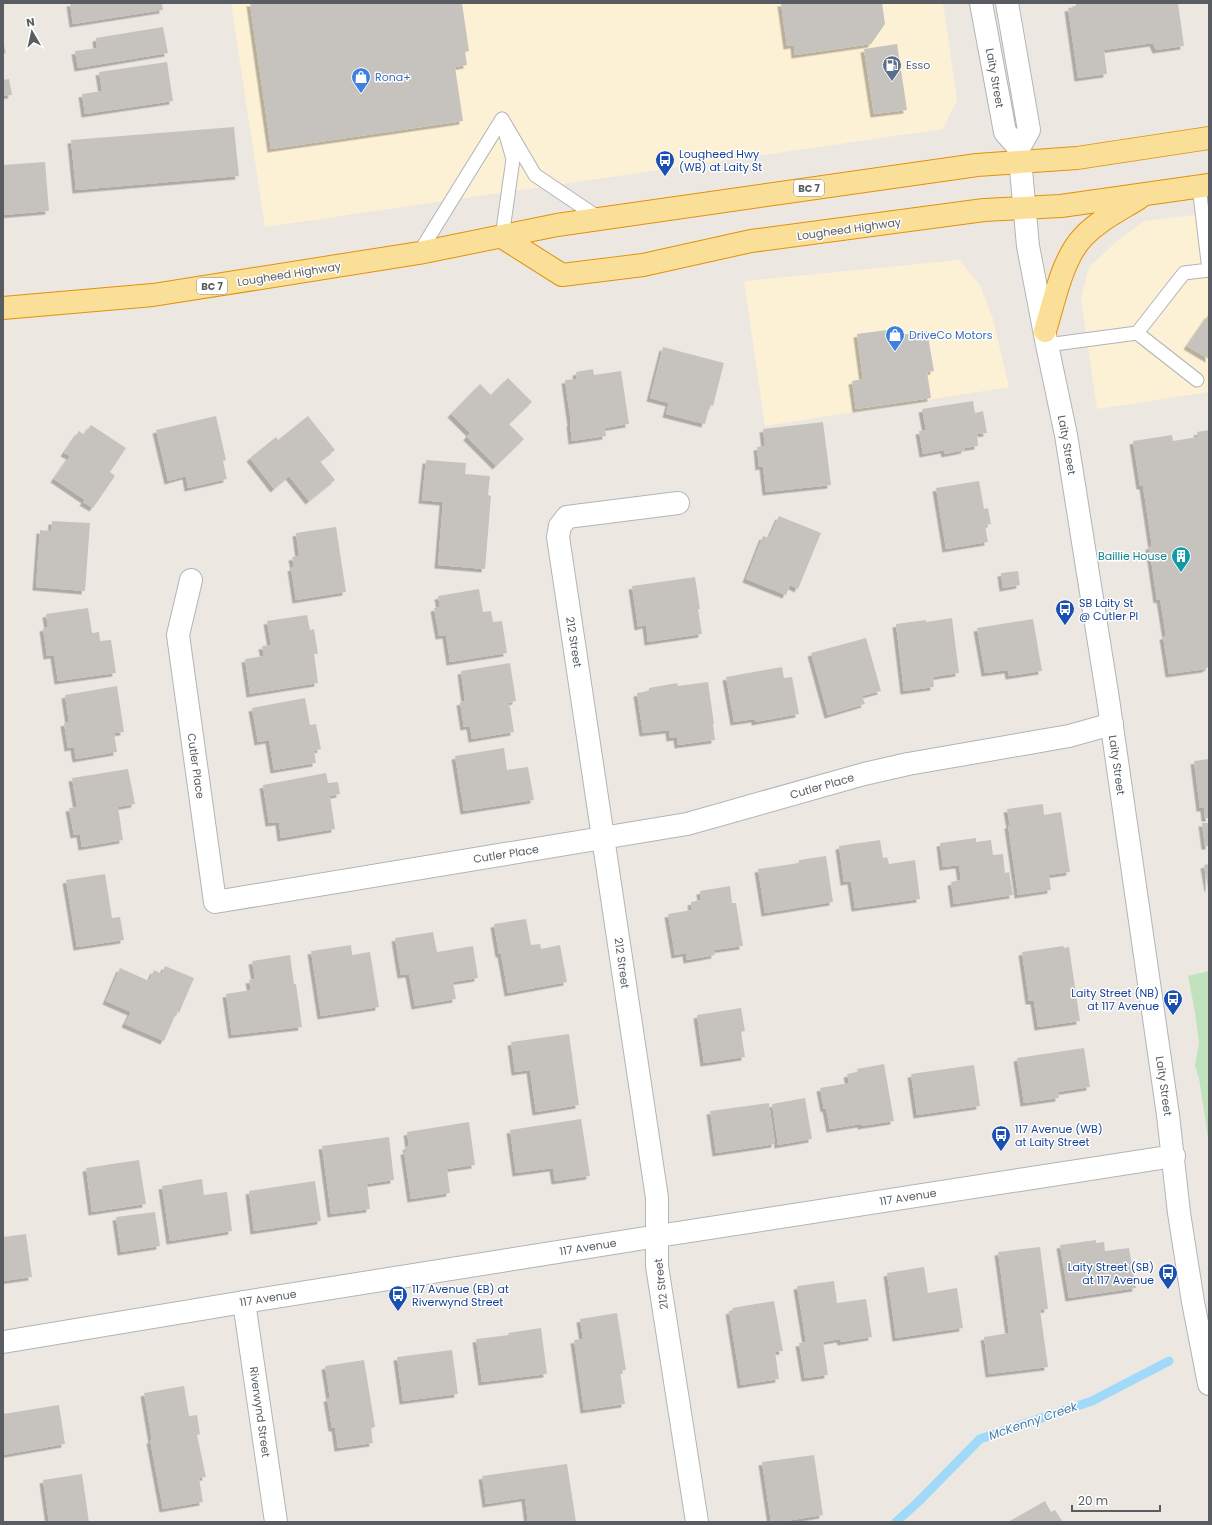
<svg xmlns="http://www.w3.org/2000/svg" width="1212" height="1525" font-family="Poppins,sans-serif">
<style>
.commercial{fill:#fcf0d5}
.green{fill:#c0e3be}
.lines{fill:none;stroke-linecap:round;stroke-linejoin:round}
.stream{stroke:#a1d9fb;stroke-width:9}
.building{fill:#c6c3be;filter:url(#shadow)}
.service-casing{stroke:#b1b4b8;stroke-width:15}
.minor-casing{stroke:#b1b4b8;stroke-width:24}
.tertiary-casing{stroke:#b1b4b8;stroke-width:24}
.trunk-casing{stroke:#e2910a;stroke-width:24}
.service{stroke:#fff;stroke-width:13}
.minor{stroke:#fff;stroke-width:22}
.tertiary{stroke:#fff;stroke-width:22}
.trunk{stroke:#fadf98;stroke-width:22}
.labels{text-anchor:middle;stroke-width:3;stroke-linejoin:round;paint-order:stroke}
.shield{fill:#fff;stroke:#8b8e90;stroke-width:1}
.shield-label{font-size:10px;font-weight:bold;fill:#595d61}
.service-label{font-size:11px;fill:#4e5e75;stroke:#fff;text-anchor:start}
.shop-label{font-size:11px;fill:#366cbe;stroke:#fff;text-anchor:start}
.street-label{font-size:11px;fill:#595d61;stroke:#fff}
.transit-label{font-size:11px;fill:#164399;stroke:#fff;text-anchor:start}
.culture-label{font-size:11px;fill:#0d838f;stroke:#fff;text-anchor:end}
.water-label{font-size:12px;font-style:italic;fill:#417bab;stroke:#fff}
</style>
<defs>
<filter id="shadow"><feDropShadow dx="-3.5" dy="3.5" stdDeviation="0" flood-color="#0004"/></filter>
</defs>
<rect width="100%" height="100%" fill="#ece8e1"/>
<path class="commercial" d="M 231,3 L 943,3 L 957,100 L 943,129 L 265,227 Z
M 1209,213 L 1209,392 L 1097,409 L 1081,300 L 1089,267 L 1115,243 L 1144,221 Z
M 959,260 L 980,285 L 993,319 L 1009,387 L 765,426 L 744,281 Z"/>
<path class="green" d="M 1209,971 L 1209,1144 L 1199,1078 L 1195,1066 L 1199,1043 L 1195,1012 L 1188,976 Z"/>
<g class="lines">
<path class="stream" d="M 896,1522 L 918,1502 L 980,1439 L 1092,1401 L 1169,1361"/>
</g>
<path class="building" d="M 70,3 L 162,3 L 163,10 L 73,24 Z
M 250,3 L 462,3 L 469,51 L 465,52 L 467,65 L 455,67 L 463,121 L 271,149 Z
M 781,3 L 882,3 L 885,24 L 871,44 L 795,55 L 794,45 L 787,46 Z
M 1076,3 L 1178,3 L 1184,46 L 1156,50 L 1153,43 L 1104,50 L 1107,74 L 1078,78 L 1068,8 L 1076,7 Z
M 163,27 L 168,53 L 78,68 L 75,51 L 97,48 L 96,38 Z
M 3,42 L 6,53 L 3,54 Z
M 897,44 L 907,110 L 874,114 L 864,49 Z
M 167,62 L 173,101 L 85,114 L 82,94 L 102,91 L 99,72 Z
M 9,79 L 12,95 L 3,96 L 3,80 Z
M 234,127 L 239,176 L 76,190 L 71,140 Z
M 45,162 L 49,211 L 3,215 L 3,165 Z
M 1209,314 L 1209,359 L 1187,346 Z
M 894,329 L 895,336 L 927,331 L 934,371 L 927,372 L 931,398 L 856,409 L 852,381 L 863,379 L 857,334 Z
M 663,347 L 724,363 L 713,406 L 710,405 L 705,424 L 666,414 L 669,403 L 650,398 Z
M 593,369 L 594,375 L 621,371 L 629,424 L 605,428 L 606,436 L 572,441 L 570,423 L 571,423 L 565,380 L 577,379 L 576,372 Z
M 508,378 L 532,402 L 509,424 L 524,439 L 496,466 L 467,437 L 470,433 L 451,414 L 480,384 L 491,395 Z
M 973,401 L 975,413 L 983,411 L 987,433 L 977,434 L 978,446 L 964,448 L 965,450 L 945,454 L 944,450 L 923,454 L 919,431 L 926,430 L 922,409 Z
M 216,416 L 226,460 L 223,461 L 227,479 L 188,488 L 186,476 L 168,481 L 156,430 Z
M 308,416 L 335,450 L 320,461 L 335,480 L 309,501 L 289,476 L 274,489 L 250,458 L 276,437 L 278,440 Z
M 823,422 L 831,485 L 766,492 L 763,466 L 759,467 L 757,447 L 765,446 L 763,429 Z
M 91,425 L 126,448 L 110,472 L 115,476 L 93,508 L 83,502 L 85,500 L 54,479 L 70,456 L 64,453 L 79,431 L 84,435 Z
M 1209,430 L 1209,667 L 1206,668 L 1206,669 L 1169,674 L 1163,636 L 1166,636 L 1160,599 L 1157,600 L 1149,546 L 1152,546 L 1143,486 L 1140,486 L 1133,441 L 1172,435 L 1173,441 L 1198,437 L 1197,432 Z
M 426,460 L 466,463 L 465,474 L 490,476 L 488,495 L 491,496 L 485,569 L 438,565 L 443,502 L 422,500 Z
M 979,481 L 984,509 L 988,508 L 991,524 L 985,525 L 988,542 L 946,549 L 936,488 Z
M 779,516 L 821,533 L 798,589 L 790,585 L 786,595 L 746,579 L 763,536 L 769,538 Z
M 52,521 L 90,523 L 85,591 L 36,587 L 40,530 L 51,531 Z
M 336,527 L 346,592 L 296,600 L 291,568 L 294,567 L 292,557 L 299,556 L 296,533 Z
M 1018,571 L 1020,585 L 1003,588 L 1001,573 Z
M 695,577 L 700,609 L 698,609 L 702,634 L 648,642 L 646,625 L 638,627 L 632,586 Z
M 479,589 L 483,612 L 491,611 L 493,622 L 502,621 L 507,653 L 450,662 L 446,635 L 439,636 L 434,608 L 440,607 L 438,596 Z
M 88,608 L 92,633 L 99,632 L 100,641 L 111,640 L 116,673 L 58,681 L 54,655 L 47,656 L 43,628 L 48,627 L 46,614 Z
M 307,615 L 310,630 L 314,629 L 318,654 L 314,654 L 318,683 L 250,694 L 245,659 L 264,656 L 262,646 L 271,645 L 267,621 Z
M 952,618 L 959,673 L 933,677 L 934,687 L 904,691 L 896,624 L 926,620 L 926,622 Z
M 1033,619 L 1042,671 L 1009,676 L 1008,670 L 985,673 L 977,628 Z
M 866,638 L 881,691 L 862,696 L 865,704 L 828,715 L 811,653 Z
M 510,663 L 516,701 L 508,703 L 509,707 L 510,707 L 514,732 L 472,739 L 470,726 L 464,727 L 460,702 L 465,701 L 461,671 Z
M 782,667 L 784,678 L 792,677 L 799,714 L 755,722 L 755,719 L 734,722 L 726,677 Z
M 708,682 L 714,724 L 713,724 L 715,740 L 678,745 L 677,737 L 670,738 L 669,730 L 643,733 L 637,693 L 649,691 L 649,688 L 677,683 L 678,686 Z
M 117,686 L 124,732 L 114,733 L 117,752 L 76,759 L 74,747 L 68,748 L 64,723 L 69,722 L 65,695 Z
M 305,698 L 310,725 L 316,724 L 321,749 L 314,751 L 316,763 L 274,770 L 269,740 L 258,742 L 252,708 Z
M 504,748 L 507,770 L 528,767 L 534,800 L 464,811 L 455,756 Z
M 1209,759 L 1209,818 L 1205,818 L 1204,808 L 1200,808 L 1194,761 Z
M 128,769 L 135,804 L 118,807 L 123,840 L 82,847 L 80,834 L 74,835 L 69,808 L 77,807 L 72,778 Z
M 326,773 L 328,783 L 338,782 L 340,794 L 330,796 L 335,829 L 281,838 L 279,822 L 269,823 L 263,785 Z
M 1043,804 L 1044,815 L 1061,812 L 1070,872 L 1049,875 L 1051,890 L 1018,895 L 1008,825 L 1010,825 L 1007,809 Z
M 1202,823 L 1209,823 L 1209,846 L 1205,846 Z
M 976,838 L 976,842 L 991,840 L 993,855 L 1003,854 L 1005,873 L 1009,872 L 1013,895 L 954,904 L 951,882 L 961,880 L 959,865 L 943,867 L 940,843 Z
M 880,840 L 883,858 L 887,857 L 889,864 L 915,860 L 920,899 L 855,908 L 851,881 L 844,882 L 839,846 Z
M 826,856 L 833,902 L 765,913 L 758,869 L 799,863 L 799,860 Z
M 1209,864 L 1209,888 L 1208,888 L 1204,865 Z
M 105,874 L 112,918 L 120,917 L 124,940 L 77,947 L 66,880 Z
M 730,886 L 732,903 L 736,903 L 743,946 L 714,950 L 715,955 L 687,960 L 686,953 L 675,955 L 668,914 L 692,910 L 691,902 L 701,900 L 700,891 Z
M 526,919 L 531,945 L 540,944 L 541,949 L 560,945 L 567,982 L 508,993 L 501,954 L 499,954 L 494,924 Z
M 433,932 L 437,952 L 473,946 L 478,978 L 453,982 L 456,999 L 415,1006 L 409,974 L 401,975 L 395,938 Z
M 351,945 L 352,955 L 370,952 L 379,1007 L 321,1016 L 311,951 Z
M 1063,946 L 1064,948 L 1069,947 L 1080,1021 L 1038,1027 L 1034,1001 L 1029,1001 L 1022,952 Z
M 290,955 L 294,984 L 296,984 L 302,1027 L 232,1035 L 226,994 L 251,990 L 249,980 L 255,979 L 252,961 Z
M 165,966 L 194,978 L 179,1013 L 177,1011 L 164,1041 L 125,1024 L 131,1012 L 106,1001 L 120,968 L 149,981 L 154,970 L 162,974 Z
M 741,1008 L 745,1031 L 741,1032 L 745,1057 L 704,1063 L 697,1015 Z
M 569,1034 L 579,1105 L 536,1112 L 530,1070 L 515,1072 L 511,1042 Z
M 1084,1048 L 1090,1087 L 1058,1092 L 1059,1098 L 1024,1103 L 1017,1058 Z
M 884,1064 L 894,1121 L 861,1126 L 861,1124 L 830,1129 L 826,1108 L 824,1109 L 820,1088 L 849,1083 L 847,1074 L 858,1072 L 857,1069 Z
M 974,1065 L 980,1106 L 917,1115 L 911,1074 Z
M 805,1098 L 812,1139 L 778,1145 L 772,1104 Z
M 769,1103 L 775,1144 L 716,1153 L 710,1111 Z
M 581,1119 L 590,1176 L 555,1181 L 553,1168 L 516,1173 L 510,1130 Z
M 469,1122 L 475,1165 L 447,1169 L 450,1193 L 411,1199 L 404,1151 L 407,1151 L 406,1147 L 409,1146 L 407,1132 Z
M 389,1137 L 394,1180 L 367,1184 L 370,1209 L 331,1214 L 322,1146 Z
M 139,1160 L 146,1204 L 92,1212 L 86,1168 Z
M 202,1179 L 204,1195 L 227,1192 L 232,1231 L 170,1241 L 162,1186 Z
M 315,1181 L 321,1221 L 254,1231 L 249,1191 Z
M 155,1212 L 160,1246 L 121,1252 L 116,1217 Z
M 26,1234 L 32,1277 L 3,1281 L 3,1237 Z
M 1096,1240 L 1096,1243 L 1104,1242 L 1105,1251 L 1129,1248 L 1136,1288 L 1069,1298 L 1060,1245 Z
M 1040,1247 L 1048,1309 L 1040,1310 L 1048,1367 L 989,1374 L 984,1337 L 1009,1333 L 998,1252 Z
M 924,1267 L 928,1293 L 957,1288 L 963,1328 L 896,1338 L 887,1273 Z
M 834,1281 L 837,1303 L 866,1299 L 872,1337 L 841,1342 L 840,1339 L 823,1342 L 828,1375 L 805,1378 L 799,1343 L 806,1342 L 797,1286 Z
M 774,1301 L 783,1351 L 775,1352 L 779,1379 L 741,1385 L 729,1311 L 733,1310 L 732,1308 Z
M 617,1313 L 626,1370 L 620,1371 L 625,1404 L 584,1410 L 574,1340 L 583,1339 L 580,1319 Z
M 541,1328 L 547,1374 L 482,1382 L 476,1339 L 509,1335 L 508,1333 Z
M 452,1350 L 458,1394 L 403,1401 L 397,1357 Z
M 364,1360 L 375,1427 L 371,1428 L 373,1443 L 338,1448 L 335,1428 L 332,1428 L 327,1398 L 330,1398 L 325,1366 Z
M 184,1386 L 189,1416 L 197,1415 L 200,1434 L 197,1435 L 206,1477 L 199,1478 L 203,1502 L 163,1509 L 150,1440 L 152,1440 L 144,1393 Z
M 59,1405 L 65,1444 L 3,1455 L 3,1414 Z
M 814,1455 L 823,1515 L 780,1522 L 771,1522 L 762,1462 Z
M 567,1464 L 576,1522 L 528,1522 L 525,1498 L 486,1504 L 482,1476 Z
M 82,1474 L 89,1522 L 49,1522 L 43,1480 Z
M 1045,1501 L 1051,1512 L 1055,1510 L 1063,1522 L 1008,1522 Z"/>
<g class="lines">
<defs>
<path id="service" d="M 502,119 L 535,175 L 599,218
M 502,237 L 513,159 L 506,135
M 419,253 L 502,119
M 1137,333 L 1197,380
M 1047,345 L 1137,333 L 1184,273 L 1209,270 L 1199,186"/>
<path id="minor" d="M 678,503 L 567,517 L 560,526 L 558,537 L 657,1198 L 657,1266 L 697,1522
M 191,580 L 178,635 L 215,902 L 687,824 L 864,774 L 908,764 L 1069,736 L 1112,724
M 244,1302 L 276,1522"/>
<path id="tertiary" d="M 981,3 L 1005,132 L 1019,148
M 1007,3 L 1029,130 L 1019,148 L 1028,246 L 1047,345 L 1066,435 L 1108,699 L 1168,1115 L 1179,1213 L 1193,1302 L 1209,1384
M 3,1342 L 244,1302 L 658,1236 L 1174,1156"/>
<path id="trunk" d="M 502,237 L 562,275 L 643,265 L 751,241 L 984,210 L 1061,206 L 1209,185
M 3,308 L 153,295 L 419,253 L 557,225 L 977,165 L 1077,158 L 1209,138
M 1045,331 C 1054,302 1062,259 1083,237 C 1099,220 1120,210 1139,198"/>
</defs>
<use href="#service" class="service-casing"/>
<use href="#minor" class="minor-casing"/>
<use href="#tertiary" class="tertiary-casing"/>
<use href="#trunk" class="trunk-casing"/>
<use href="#service" class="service"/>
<use href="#minor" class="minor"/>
<use href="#tertiary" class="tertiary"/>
<use href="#trunk" class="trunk"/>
</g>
<defs>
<symbol id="fuel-pin" viewBox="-11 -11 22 30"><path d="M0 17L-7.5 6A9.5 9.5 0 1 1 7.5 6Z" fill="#5c6f8a" stroke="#fff"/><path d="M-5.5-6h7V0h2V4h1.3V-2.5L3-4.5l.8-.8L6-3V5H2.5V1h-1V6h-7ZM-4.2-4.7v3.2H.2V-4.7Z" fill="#fff"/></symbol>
<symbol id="shop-pin" viewBox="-11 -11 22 30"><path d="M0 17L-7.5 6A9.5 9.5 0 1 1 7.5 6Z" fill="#3f7fe0" stroke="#fff"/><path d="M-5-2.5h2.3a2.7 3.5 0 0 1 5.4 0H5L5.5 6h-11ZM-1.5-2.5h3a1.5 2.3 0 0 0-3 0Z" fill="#fff"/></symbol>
<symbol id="bus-pin" viewBox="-11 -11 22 30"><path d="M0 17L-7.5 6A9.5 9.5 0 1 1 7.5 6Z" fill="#1a4fb4" stroke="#fff"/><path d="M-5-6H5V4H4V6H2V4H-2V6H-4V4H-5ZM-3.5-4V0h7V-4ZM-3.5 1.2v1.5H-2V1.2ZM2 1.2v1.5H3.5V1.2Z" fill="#fff"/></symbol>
<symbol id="building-pin" viewBox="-11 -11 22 30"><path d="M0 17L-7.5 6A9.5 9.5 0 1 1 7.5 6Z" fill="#0f9aa8" stroke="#fff"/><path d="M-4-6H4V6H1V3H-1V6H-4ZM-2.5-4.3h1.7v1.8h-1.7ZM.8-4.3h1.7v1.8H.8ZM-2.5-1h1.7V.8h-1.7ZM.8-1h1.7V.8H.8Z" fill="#fff"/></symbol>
</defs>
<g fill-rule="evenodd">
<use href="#fuel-pin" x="881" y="54" width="22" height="30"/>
<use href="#shop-pin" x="350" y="66" width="22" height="30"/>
<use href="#bus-pin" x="654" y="149" width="22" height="30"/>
<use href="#shop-pin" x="884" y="324" width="22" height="30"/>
<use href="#building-pin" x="1170" y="545" width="22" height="30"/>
<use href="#bus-pin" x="1054" y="598" width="22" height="30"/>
<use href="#bus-pin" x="1162" y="988" width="22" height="30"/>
<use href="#bus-pin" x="990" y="1124" width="22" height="30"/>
<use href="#bus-pin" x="1157" y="1262" width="22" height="30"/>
<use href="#bus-pin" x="387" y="1284" width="22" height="30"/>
</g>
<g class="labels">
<g class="shield">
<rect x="794" y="180" width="30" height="16" rx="3"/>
<rect x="197" y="278" width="30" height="16" rx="3"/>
</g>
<g class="shield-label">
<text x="809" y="192">BC 7</text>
<text x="212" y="290">BC 7</text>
</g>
<g class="service-label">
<text x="906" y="69">Esso</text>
</g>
<g class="shop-label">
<text x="375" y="81">Rona+</text>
<text x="909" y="339">DriveCo Motors</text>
</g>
<g class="street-label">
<text transform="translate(995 78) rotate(80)" y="4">Laity Street</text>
<text transform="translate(849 229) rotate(-8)" y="4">Lougheed Highway</text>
<text transform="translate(289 274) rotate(-9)" y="4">Lougheed Highway</text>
<text transform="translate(1067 445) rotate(80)" y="4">Laity Street</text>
<text transform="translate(574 642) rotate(81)" y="4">212 Street</text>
<text transform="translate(1117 765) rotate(82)" y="4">Laity Street</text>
<text transform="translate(196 766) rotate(82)" y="4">Cutler Place</text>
<text transform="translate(822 786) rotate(-16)" y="4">Cutler Place</text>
<text transform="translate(506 854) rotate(-9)" y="4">Cutler Place</text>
<text transform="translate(622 963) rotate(82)" y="4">212 Street</text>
<text transform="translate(1164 1086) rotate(82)" y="4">Laity Street</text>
<text transform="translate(908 1197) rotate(-9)" y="4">117 Avenue</text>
<text transform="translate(588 1247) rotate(-9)" y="4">117 Avenue</text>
<text transform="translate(661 1284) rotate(-97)" y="4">212 Street</text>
<text transform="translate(268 1298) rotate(-9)" y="4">117 Avenue</text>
<text transform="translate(260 1412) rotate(82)" y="4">Riverwynd Street</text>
</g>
<g class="transit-label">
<text x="679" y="158">Lougheed Hwy<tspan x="679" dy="13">(WB) at Laity St</tspan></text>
<text x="1079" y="607">SB Laity St<tspan x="1079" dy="13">@ Cutler Pl</tspan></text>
<text x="1159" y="997" text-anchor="end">Laity Street (NB)<tspan x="1159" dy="13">at 117 Avenue</tspan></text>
<text x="1015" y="1133">117 Avenue (WB)<tspan x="1015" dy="13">at Laity Street</tspan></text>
<text x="1154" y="1271" text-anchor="end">Laity Street (SB)<tspan x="1154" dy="13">at 117 Avenue</tspan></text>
<text x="412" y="1293">117 Avenue (EB) at<tspan x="412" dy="13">Riverwynd Street</tspan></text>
</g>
<g class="culture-label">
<text x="1167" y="560">Baillie House</text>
</g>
<g class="water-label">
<text transform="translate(1033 1421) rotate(-19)" y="4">McKenny Creek</text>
</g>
</g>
<rect width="1212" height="1525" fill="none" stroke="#595d61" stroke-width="8"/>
<g transform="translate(32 32) rotate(351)" stroke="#ffffff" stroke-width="3" paint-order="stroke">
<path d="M0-3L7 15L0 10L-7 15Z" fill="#595d61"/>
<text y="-6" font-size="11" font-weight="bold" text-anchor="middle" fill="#595d61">N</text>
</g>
<path d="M1072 1505v6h88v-6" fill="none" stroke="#595d61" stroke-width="2"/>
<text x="1078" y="1505" font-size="12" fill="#595d61" stroke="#ffffff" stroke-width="3" paint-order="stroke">20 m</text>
</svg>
